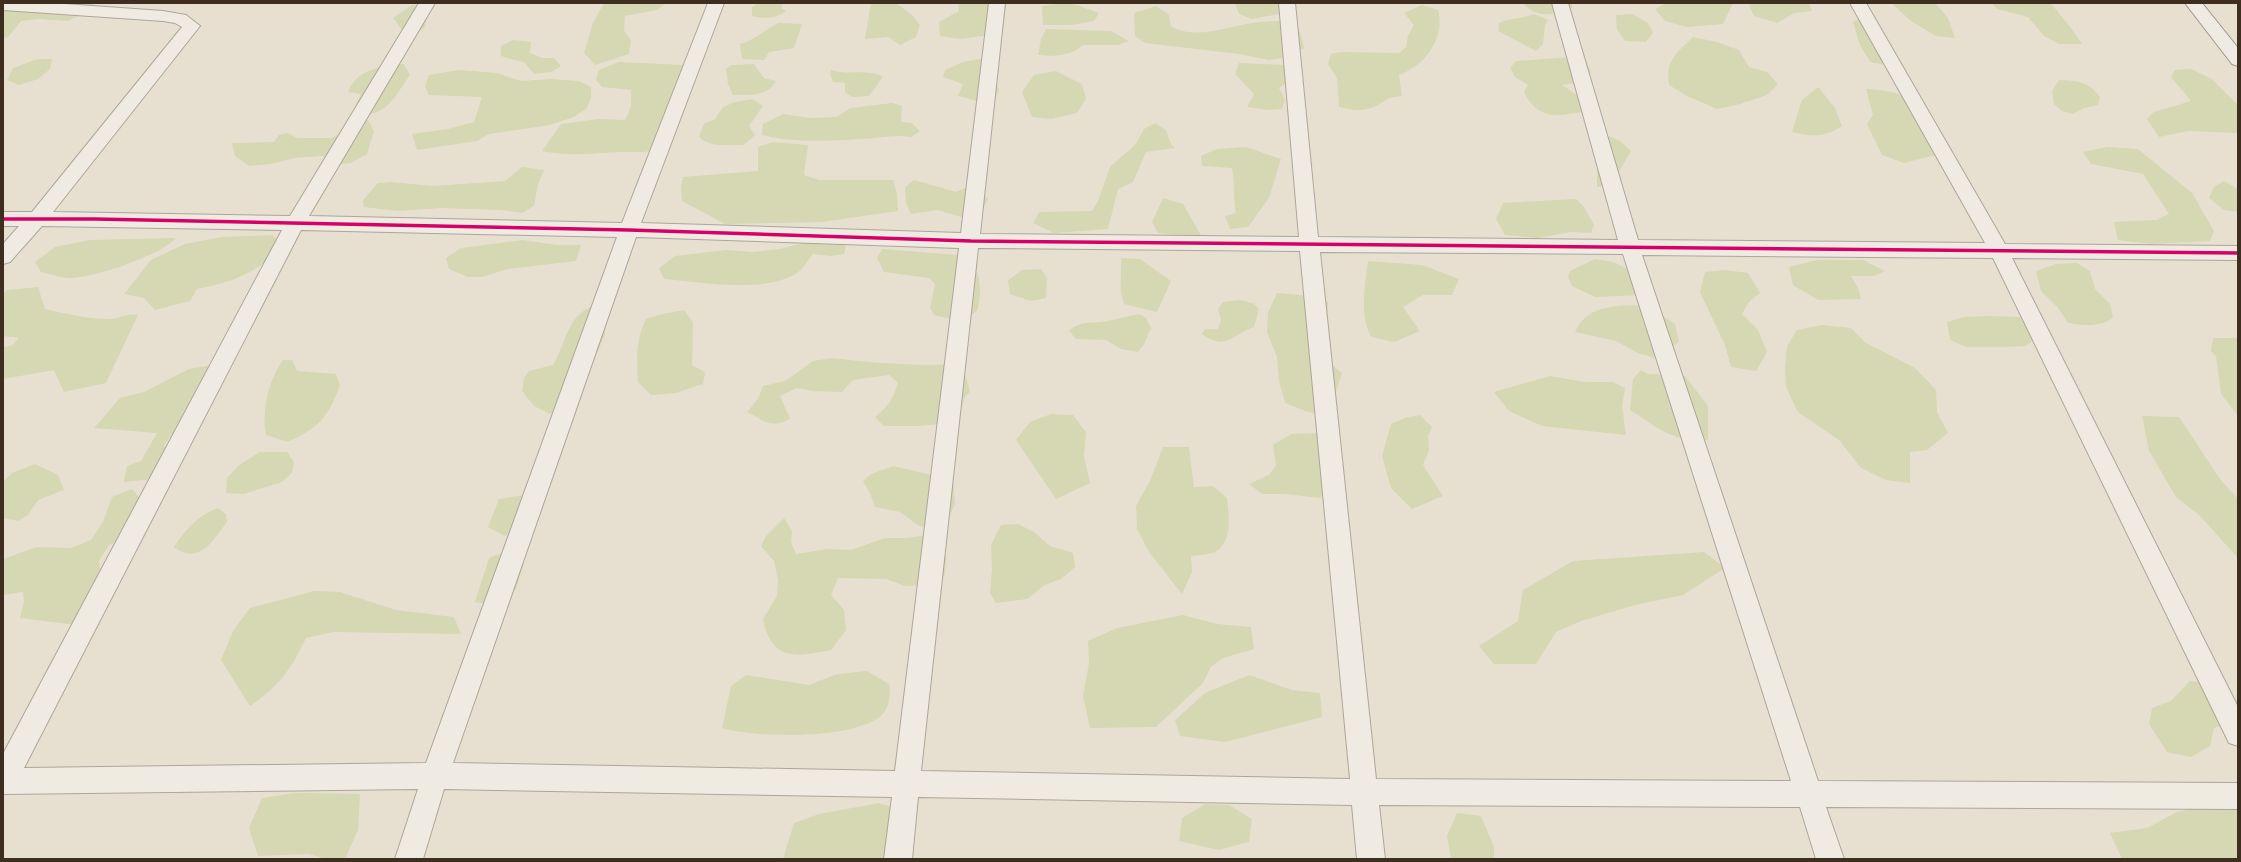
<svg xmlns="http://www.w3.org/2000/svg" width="2241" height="862" font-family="Bitter,serif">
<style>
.green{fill:#d6d7b3}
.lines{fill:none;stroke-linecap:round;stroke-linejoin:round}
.street-casing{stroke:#ada599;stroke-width:2}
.secondary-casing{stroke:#9c958a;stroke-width:2}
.street{fill:#efebe3;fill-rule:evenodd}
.secondary{fill:#efebe3;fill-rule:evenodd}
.cycleway-casing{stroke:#f7eed8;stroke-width:5.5}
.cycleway{stroke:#d6006c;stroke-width:3.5}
</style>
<rect width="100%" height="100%" fill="#e7e0d1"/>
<path class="green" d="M 90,3 L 98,8 L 67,21 L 38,19 L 21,21 L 9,36 L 3,39 L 3,8 Z
M 604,3 L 665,4 L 657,10 L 625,16 L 624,31 L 631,40 L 629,54 L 595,65 L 584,53 L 593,23 Z
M 758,3 L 783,3 L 781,8 L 786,11 C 776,19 764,19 752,16 L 752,7 Z
M 871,3 L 896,3 L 912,15 L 920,25 L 916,37 L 900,45 L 888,37 L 865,39 Z
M 958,3 L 1006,3 L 1003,33 L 961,39 L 940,36 L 939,22 L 959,11 Z
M 1063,3 L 1071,3 L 1099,13 L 1094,21 L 1072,25 L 1043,25 L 1042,6 Z
M 1235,3 L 1280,3 L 1279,14 L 1252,19 L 1239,14 Z
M 1523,3 L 1572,3 L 1572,8 C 1556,15 1536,19 1523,3 Z
M 1666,3 L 1733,3 L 1723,24 L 1687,27 L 1665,21 L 1655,9 Z
M 1751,3 L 1809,3 L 1812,11 L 1794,13 L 1777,23 L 1754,16 L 1749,5 Z
M 1891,3 L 1935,3 L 1948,18 L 1955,38 L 1936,36 L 1911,21 Z
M 1992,3 L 2050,3 C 2056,9 2078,36 2082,44 L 2059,44 L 2044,36 L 2028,17 L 1997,9 Z
M 412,5 L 429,5 L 425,27 L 415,34 L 403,31 L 393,18 Z
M 1422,5 L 1438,10 C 1446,38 1424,66 1399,75 L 1402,96 C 1388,97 1387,100 1376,106 C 1364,112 1351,110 1339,107 L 1337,78 L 1328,64 L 1331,54 L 1341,52 L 1399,53 L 1406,47 L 1408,36 L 1414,25 L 1404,13 Z
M 1156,6 L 1169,15 L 1171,26 C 1196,42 1233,24 1260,22 C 1269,21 1279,21 1288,21 L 1300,32 L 1304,48 L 1283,58 L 1269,60 L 1239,54 L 1145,43 L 1135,36 L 1134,13 Z
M 1534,14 L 1548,20 L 1545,25 L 1543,44 L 1536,51 L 1498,31 L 1499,23 C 1510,18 1522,19 1534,14 Z
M 1632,14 L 1648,23 L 1653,33 L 1646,42 L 1625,41 L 1617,29 L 1616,15 Z
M 1865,15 L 1895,60 L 1885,65 L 1870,62 L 1860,45 L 1853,22 Z
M 778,23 L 802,24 L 794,48 L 769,52 L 764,60 L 742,59 L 740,44 C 755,40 765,30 778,23 Z
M 1046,29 L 1111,31 L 1129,41 L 1118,45 L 1083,45 C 1071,56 1054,57 1038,55 L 1041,39 Z
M 1693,37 L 1717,42 L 1739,50 L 1749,67 L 1767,72 L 1778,84 L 1767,95 L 1740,104 L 1717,109 L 1687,96 L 1669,85 C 1665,60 1677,53 1693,37 Z
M 513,40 L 531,42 L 530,53 L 542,58 L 554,58 L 561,66 L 551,72 L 534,74 L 525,63 L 501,56 L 501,46 Z
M 1573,57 L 1586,62 L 1591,72 L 1587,81 L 1562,85 L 1586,101 L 1590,111 C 1561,115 1539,123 1524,92 L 1528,85 L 1515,77 L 1510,68 L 1516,61 Z
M 985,58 L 999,90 L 995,99 L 985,103 L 958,96 L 963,84 L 943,77 L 945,70 L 963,62 Z
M 38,59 L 52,59 L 50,69 L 38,79 L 19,85 L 7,80 L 13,68 Z
M 619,62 L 685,65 L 660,149 C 647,153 637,152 623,152 C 595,153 570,157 542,151 L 561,124 L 599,119 L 625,120 L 631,107 L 631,90 L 602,87 L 596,80 L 599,70 Z
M 1239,63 L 1286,65 L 1298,74 L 1279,88 L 1285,100 L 1282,109 L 1268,110 L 1247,107 L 1254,94 L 1235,74 Z
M 390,64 L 404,64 L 410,75 C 396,94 390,112 366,115 L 355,107 L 361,94 L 348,92 C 356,72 372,70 390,64 Z
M 754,64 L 764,78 L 776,81 C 767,97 750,95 733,95 L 728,84 L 726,69 L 731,65 Z
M 2191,69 L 2212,79 L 2238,105 L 2238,133 L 2188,131 L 2159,137 L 2147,119 L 2154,112 L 2191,101 L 2171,77 L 2175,70 Z
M 459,70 L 497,73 L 521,81 L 550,79 L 579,81 L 591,87 L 591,97 L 587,108 L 574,117 L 550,125 L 489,134 L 477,141 L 417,150 L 412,134 L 448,129 L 474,122 L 482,97 L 429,95 L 425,86 L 429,75 Z
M 831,70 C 848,76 868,68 883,77 L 869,96 L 852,97 L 845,92 L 845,83 L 833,82 L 830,74 Z
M 1056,71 L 1082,84 L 1086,99 L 1077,113 L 1051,119 L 1032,117 L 1022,92 L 1034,75 Z
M 2059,80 C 2078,81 2088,81 2100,97 L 2098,105 L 2084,108 L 2073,114 L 2062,111 L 2054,104 L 2052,91 Z
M 1818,87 L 1835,108 L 1842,126 C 1823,138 1813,137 1792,132 L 1802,100 Z
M 1866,89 C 1879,90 1894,90 1905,98 C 1915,105 1928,143 1935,155 L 1904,163 L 1882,155 L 1867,124 L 1873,115 Z
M 753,99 L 763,106 L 749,126 L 755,135 L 744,145 C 730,145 709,148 699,137 L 704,124 L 715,119 L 723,107 L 735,102 Z
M 892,103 L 902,106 L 901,122 L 912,123 L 920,131 L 911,137 C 892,134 878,139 860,139 C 827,141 793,143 762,135 L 763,124 L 783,114 L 811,118 L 836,117 L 851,108 Z
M 353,119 L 368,120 L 374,131 L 367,154 L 351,163 L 333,165 L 337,158 L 322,156 L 294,158 L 271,164 L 249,166 L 235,156 L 232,143 L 274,142 L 279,135 L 288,133 L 297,138 L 332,138 L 339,134 L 345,123 Z
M 1155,123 L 1166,130 L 1171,144 L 1175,148 L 1146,152 L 1133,182 L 1118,189 L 1108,229 L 1054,233 L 1033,223 L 1039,212 L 1092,211 L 1098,201 L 1110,167 L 1136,144 L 1144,129 Z
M 1603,134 L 1619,140 L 1631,151 L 1618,173 L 1619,185 L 1597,187 L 1597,155 Z
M 773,142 L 808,145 L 804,175 L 819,180 L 893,180 L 897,194 L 898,211 L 822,222 L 725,224 L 682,201 L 681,188 L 683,177 L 758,171 L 758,147 Z
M 1246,147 L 1281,159 L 1269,198 L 1248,227 L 1230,229 L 1225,216 L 1236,213 C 1233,198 1235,183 1232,168 L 1202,166 L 1201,156 L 1217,149 Z
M 2107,147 L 2138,149 L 2192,193 L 2214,231 L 2210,241 L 2151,244 L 2118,240 L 2114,222 L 2156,220 L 2169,214 L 2143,174 L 2091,164 L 2083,152 Z
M 522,167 L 544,170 L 538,184 L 534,206 L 522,213 L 500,210 L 442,208 L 397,211 L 364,207 L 363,200 L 378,183 L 391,182 L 433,186 L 505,181 Z
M 914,180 L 956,192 L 974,184 L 988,199 L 980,214 L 968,219 L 937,210 L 911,214 L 906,203 L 905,187 Z
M 2224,181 L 2238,189 L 2238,212 L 2224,210 L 2209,198 L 2214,187 Z
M 1163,198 L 1183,204 L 1202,237 L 1158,233 L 1152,222 Z
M 1576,199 L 1584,207 L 1594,225 L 1591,233 L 1571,232 L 1538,238 L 1505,235 L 1496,219 L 1503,203 Z
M 272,235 L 282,245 C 260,273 231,282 197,289 L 190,301 L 155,310 L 144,298 L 124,294 L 151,260 L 185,244 L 221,237 Z
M 176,238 C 162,255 91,279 68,278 C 59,277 50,274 41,272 L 35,262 L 55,247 L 90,240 Z
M 822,239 L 844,244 L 846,247 L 844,254 L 831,256 L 813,254 C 808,260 803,269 797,273 C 764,294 702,282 664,279 L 659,268 L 675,256 L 726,250 L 753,252 L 779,249 Z
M 523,240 L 557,245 L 581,245 L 576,261 L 508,269 L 482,277 L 468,277 L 449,269 L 446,258 L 461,248 Z
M 882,249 L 970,256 C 980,275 983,290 977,311 L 968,317 L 951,360 L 946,355 L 949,346 L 951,319 L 934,315 L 930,308 L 935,284 L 929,278 L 884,272 L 877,258 Z
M 1121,258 L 1140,259 L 1171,281 L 1157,312 L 1124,304 C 1118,287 1122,276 1121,258 Z
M 1595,259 L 1613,262 L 1638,274 L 1640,295 L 1595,297 L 1572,286 L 1568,277 L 1570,271 Z
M 1817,260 L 1863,260 L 1885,271 L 1874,276 L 1851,276 L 1858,288 L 1861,299 L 1818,300 L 1793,285 L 1789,267 Z
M 1368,261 L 1422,265 L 1459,279 L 1452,295 L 1423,295 L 1403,307 L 1420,331 L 1394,342 L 1371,337 C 1359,313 1365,287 1368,261 Z
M 2077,263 L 2090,271 L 2095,289 L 2110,304 L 2113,318 C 2099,327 2085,326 2068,323 L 2059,309 L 2041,291 L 2036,271 L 2056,264 Z
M 1041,269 L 1047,278 L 1046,298 L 1031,301 L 1010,294 L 1008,280 L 1022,270 Z
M 1725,270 L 1748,273 L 1760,293 L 1749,302 L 1742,314 L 1758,330 L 1767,352 L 1756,371 L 1731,367 L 1725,345 L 1700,292 L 1705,272 Z
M 38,287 L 45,309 C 67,314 88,319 111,319 C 121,318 128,313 138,315 L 106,383 L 64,392 L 54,370 L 3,379 L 3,347 L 11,346 L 19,338 L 3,336 L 3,293 L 7,290 Z
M 1277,293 L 1313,296 L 1328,302 L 1326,338 L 1322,357 L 1342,373 L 1334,398 L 1333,416 L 1308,412 L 1285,403 L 1279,381 L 1277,357 L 1267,332 L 1268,313 Z
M 1240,300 L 1253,303 L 1259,309 L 1254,327 C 1230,336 1226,351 1202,334 L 1205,329 L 1218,329 L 1221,320 L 1218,309 L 1223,302 Z
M 598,304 L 607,314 L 605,334 L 574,409 L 550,414 L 534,406 L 522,391 L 524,378 L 529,371 L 553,365 C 568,340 566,314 598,304 Z
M 1646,305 L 1675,324 L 1679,342 L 1654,358 L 1638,353 L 1616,341 L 1575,332 C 1588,303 1619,306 1646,305 Z
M 684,310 L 693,322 L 692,365 L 705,372 L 703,384 L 676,393 L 651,395 L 638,382 C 637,359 635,341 646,319 L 662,314 Z
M 1139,314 L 1146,318 L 1151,328 L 1144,344 L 1138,352 L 1121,349 L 1106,340 L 1076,339 L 1069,331 C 1080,320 1093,324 1108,321 C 1118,319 1128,316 1139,314 Z
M 1988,316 L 2024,317 L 2036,338 L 2026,346 L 2006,347 L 1966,347 L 1950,340 L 1947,322 L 1964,317 Z
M 1822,325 L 1851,328 L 1866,343 L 1915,368 L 1936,390 L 1937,412 L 1948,433 L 1927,450 L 1910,452 L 1910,483 L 1886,480 L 1861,468 L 1839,440 L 1798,412 L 1786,387 L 1785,367 L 1787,346 L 1797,330 Z
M 2213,338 L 2238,338 L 2238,416 L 2221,394 L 2216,356 L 2211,351 Z
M 832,358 C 863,362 894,364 925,365 C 933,366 946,363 953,365 C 965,368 968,382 970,392 L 965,397 L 961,409 L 950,423 L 919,426 L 884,426 L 875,417 C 889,406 893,399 898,383 L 889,375 L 853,380 L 842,392 L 813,391 L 797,388 L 780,396 L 790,419 C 770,429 765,421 747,412 L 758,399 L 763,386 L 785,381 L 813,361 Z
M 283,360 L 292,360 L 297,371 L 336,374 L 340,385 C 328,418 319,428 287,442 L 266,435 C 261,411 269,379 283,360 Z
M 218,364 L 230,371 L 219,383 L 188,429 L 172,434 L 164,445 L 169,460 L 153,479 L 124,482 L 127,466 L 141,461 L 157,433 L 94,428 L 120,398 L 144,392 L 189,369 Z
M 1641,370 L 1648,374 L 1685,376 L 1708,406 L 1708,440 C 1670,441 1660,429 1630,410 L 1633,379 Z
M 1550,376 L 1585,382 L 1613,382 L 1625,388 L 1622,406 L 1626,435 L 1542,426 L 1509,411 L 1494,392 Z
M 1051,414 L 1073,415 L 1086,432 L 1084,456 L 1090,483 L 1056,499 L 1016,440 L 1030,422 Z
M 1420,415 L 1432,427 L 1428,436 L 1429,450 L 1423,465 L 1443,496 L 1412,509 L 1391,488 L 1382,456 L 1391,424 L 1405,418 Z
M 2142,416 L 2179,417 L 2220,479 L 2238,499 L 2238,558 L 2199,515 L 2176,497 L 2149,451 Z
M 1321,433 L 1333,477 L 1320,498 L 1286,494 L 1262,494 L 1249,484 L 1269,475 L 1276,465 L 1273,445 L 1291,434 Z
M 1163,447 L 1189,447 L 1194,487 L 1213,486 L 1227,498 C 1229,515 1233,545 1213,553 C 1206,555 1198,555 1191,556 L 1192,572 L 1182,594 L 1149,552 L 1137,529 L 1136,506 L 1150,481 Z
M 260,452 L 287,452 L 294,462 L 292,473 L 282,482 L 244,494 L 226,493 L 227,478 L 239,465 Z
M 35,464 L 58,475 L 64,490 L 38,500 L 28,515 L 18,521 L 3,518 L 3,482 L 12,473 Z
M 893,466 L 953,480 L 955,505 L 942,528 L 919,526 L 900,512 L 875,507 L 870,493 L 863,481 L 871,474 Z
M 132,489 L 144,503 L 127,538 L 109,545 L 99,561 L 101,574 L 77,625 L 20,618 L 24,602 L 23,592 L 3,595 L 3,559 L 37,547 L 71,548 L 91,540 L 103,522 L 112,497 Z
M 525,495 L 522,526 L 505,536 L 488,527 L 499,499 Z
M 218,508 L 226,514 L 227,522 C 213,540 199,566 174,547 C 185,530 198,515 218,508 Z
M 784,518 L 792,531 L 791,542 L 796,554 L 828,549 L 851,550 L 885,538 L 908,538 L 925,535 L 940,542 L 946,557 L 945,575 L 933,585 L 905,586 L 886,579 L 838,578 L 831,595 L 844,610 L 846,630 L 831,650 C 796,657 772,662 763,619 L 777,596 L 778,580 L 774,561 L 761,546 L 766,536 Z
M 1018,524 L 1034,532 L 1050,546 L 1073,553 L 1075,567 L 1061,579 L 1045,585 L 1027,599 L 996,603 L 990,593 L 992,569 L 991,545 L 1001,525 Z
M 509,550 L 524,563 L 516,589 L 494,605 L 475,602 L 489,558 Z
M 1704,552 L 1725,568 L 1683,595 L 1635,605 L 1581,621 L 1556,632 L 1536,664 L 1494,664 L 1479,646 L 1518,621 L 1523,590 L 1573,561 Z
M 314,591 L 340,592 L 396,610 L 454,617 L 461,634 L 333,632 L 306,638 C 290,671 280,685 250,706 L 221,660 L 233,631 L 250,608 Z
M 1183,615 L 1217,624 L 1251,627 L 1254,649 L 1223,658 L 1211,667 L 1203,683 L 1156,727 L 1090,728 L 1083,696 L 1089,663 L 1088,641 L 1117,628 Z
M 867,671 L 889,684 C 891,693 889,709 882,715 C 855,740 756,738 722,728 L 731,686 L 746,675 L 809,685 L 837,674 Z
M 1249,675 L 1292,690 L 1320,693 L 1322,717 L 1225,742 L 1180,736 L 1175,720 L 1205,693 Z
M 2190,681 L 2216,683 L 2238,720 L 2214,728 L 2210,746 L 2191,757 L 2167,752 L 2149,724 L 2152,708 L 2171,701 Z
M 295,793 L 360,794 L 358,830 L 345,859 L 326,859 L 309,854 L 258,856 L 249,828 L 262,798 Z
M 879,803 L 914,814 L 912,843 L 884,859 L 783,859 L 794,823 L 819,814 Z
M 1205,804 L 1229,805 L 1252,819 L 1249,842 L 1219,850 L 1179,841 L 1182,818 Z
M 2216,804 L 2238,805 L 2238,859 L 2122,859 L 2110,833 L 2147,828 L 2177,812 Z
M 1457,813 L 1481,816 L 1494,847 L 1494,859 L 1451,859 L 1447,836 Z"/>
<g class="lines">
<defs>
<path id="street" d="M 3,3 L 50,3 L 163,11 L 186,15 L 200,26 L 53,212 L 290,216 L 419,3 L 435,3 L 309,216 L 622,223 L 708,3 L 724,3 L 641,223 L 961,233 L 989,3 L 1005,3 L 980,234 L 1299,237 L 1279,3 L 1295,3 L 1318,237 L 1618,240 L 1552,3 L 1568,3 L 1638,240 L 1985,243 L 1850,3 L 1866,3 L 2005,244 L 2238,246 L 2238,260 L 2012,258 L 2238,707 L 2238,746 L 2229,743 L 1993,258 L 1642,255 L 1818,781 L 2238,783 L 2238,809 L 1826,807 L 1844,859 L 1816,859 L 1800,807 L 1379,805 L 1385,859 L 1357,859 L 1352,805 L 918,797 L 912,859 L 884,859 L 892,797 L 444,789 L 423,859 L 395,859 L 418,789 L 3,794 L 3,754 L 282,230 L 42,226 L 10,262 L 3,264 L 3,244 L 19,226 L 3,226 L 3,212 L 32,212 L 182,27 L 175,23 L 163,21 L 3,10 ZM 301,230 L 617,237 L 426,763 L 24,768 ZM 636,237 L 959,248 L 895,771 L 453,763 ZM 978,248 L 1300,251 L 1350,779 L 921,771 ZM 1320,252 L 1623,254 L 1791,781 L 1376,779 Z"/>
<path id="secondary" d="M 2185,3 L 2202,3 L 2238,48 L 2238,66 L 2232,64 Z"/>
</defs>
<use href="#street" class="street-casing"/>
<use href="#secondary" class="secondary-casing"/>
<use href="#street" class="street"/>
<use href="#secondary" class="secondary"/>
<defs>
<path id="cycleway" d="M 3,219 L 95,219 L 629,230 L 971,241 L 2238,253"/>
</defs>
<use href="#cycleway" class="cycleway-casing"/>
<use href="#cycleway" class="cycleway"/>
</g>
<rect width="2241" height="862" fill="none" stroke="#3d2e20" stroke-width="8"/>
</svg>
